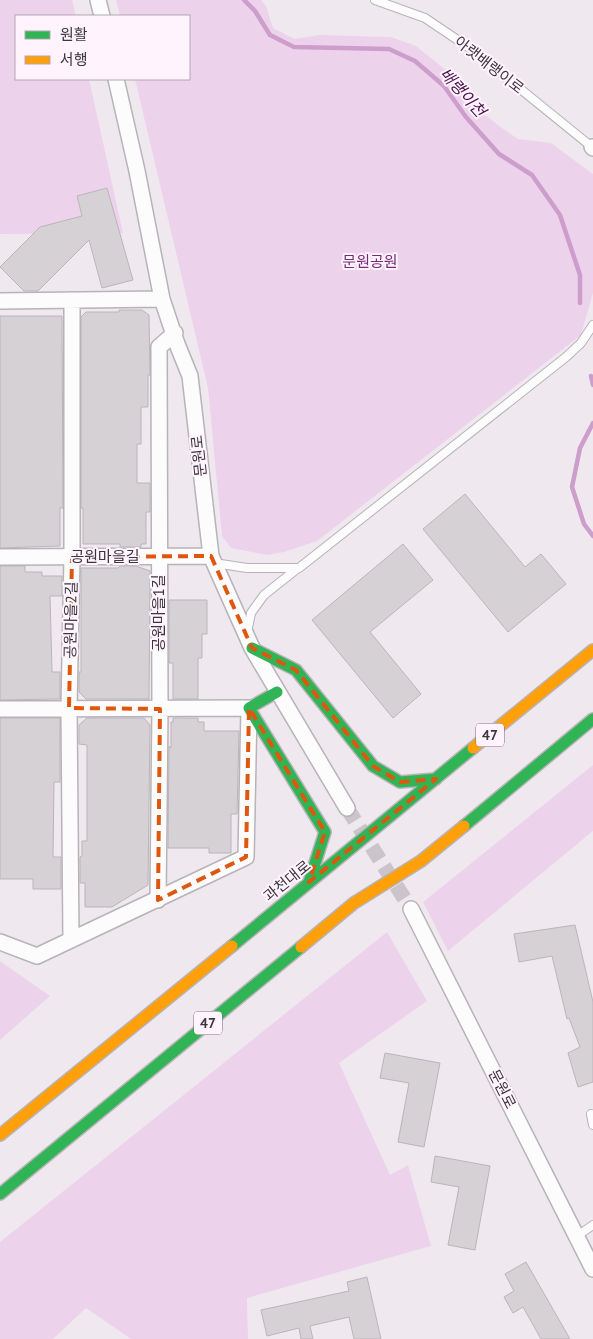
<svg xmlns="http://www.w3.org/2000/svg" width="593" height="1339" font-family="'PT Sans','Noto Sans KR',sans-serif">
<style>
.green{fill:#edd2ec}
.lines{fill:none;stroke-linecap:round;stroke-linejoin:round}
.stream{stroke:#cd9ecb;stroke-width:4.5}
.building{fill:#d5d1d5;stroke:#bab5b9}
.street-tunnel{stroke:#cbc5cb;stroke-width:15;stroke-dasharray:15 8;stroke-linecap:butt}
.lane-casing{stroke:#b7b3b7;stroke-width:10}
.street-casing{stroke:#b7b3b7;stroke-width:18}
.fast-casing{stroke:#b7b3b7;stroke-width:14}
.slow-casing{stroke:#b7b3b7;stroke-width:14}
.lane{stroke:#fdfcfd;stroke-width:8}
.street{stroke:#fdfcfd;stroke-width:15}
.fast{stroke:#30b455;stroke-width:11}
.slow{stroke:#ff9f0a;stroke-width:11}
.marked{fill:none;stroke:#df570e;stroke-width:4;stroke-dasharray:10 6;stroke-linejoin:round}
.labels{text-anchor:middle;stroke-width:4;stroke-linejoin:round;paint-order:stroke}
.shield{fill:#fff4fe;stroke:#756f75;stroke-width:1}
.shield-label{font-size:14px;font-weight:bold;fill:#3a363a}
.street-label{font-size:15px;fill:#3a363a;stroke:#fff4fe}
.park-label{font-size:15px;fill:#772a76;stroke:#fff4fe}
.water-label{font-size:16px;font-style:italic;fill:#480d48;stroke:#fff4fe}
</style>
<rect width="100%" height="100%" fill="#efe9ef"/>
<path class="green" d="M 0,0 L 72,0 L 76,16 L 16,16 L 16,79 L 89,79 L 123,233 L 0,234 Z
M 116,0 L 261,0 L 266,6 L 273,28 L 295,39 L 319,35 L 391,37 L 416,46 L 452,75 L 476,107 L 499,126 L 518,139 L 551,143 L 593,174 L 593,293 L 581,335 L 317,541 L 284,552 L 267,555 L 231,548 L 222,536 L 208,388 L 135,79 L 189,79 L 189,16 L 120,16 Z
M 593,765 L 593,831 L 448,951 L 423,902 Z
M 387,932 L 427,1001 L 339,1063 L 390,1175 L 408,1165 L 431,1246 L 247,1298 L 248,1339 L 131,1339 L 86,1308 L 53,1339 L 0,1339 L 0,1242 Z
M 0,961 L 50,996 L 0,1040 Z"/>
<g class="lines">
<path class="stream" d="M 244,0 L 255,11 L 270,35 L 294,47 L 389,49 L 415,61 L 444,86 L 466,117 L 499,154 L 532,175 L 560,215 L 580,275 L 580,303
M 591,376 L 593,385
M 593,423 L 580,448 L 572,487 L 584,524 L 593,536"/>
</g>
<path class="building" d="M 107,188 L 133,280 L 102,288 L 89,240 L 38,291 L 24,291 L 0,267 L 40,227 L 82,216 L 77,196 Z
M 119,310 L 142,310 L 149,315 L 150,375 L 148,375 L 148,407 L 141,407 L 141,444 L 137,444 L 137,483 L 150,483 L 150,512 L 146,512 L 146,544 L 141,544 L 141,547 L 120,547 L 120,544 L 83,544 L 83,508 L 81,508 L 81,317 L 86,312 L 119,312 Z
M 0,316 L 62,316 L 63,508 L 60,508 L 60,546 L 0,548 Z
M 465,494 L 525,567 L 541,554 L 566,584 L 508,632 L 423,529 Z
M 403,544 L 433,580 L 370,632 L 421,694 L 393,718 L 312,620 Z
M 0,566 L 25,566 L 25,572 L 42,572 L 42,576 L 62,576 L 62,596 L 50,596 L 52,672 L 60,672 L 60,699 L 0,700 Z
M 120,566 L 136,566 L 150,571 L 149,699 L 86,699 L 79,692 L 79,672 L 81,672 L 81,568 L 118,568 Z
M 169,600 L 207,600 L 207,634 L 202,634 L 202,658 L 198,658 L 198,699 L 173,699 L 173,663 L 169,663 Z
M 0,718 L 60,718 L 60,782 L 54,782 L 53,857 L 61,857 L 61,889 L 33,889 L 33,879 L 0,879 Z
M 87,718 L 144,718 L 150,725 L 148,885 L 112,907 L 85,907 L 85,883 L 80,883 L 80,857 L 82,856 L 82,841 L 87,841 L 87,745 L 79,744 L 79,725 Z
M 173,718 L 198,718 L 198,722 L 204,722 L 204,731 L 239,731 L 237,814 L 231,814 L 231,853 L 209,853 L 209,848 L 168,848 L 169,746 L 171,748 L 171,722 L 173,722 Z
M 575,925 L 593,1002 L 593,1082 L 578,1087 L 568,1053 L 580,1047 L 569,1018 L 567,1019 L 552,956 L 519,962 L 514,934 Z
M 385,1053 L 440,1063 L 424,1147 L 398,1142 L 409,1083 L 380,1078 Z
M 435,1156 L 490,1166 L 475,1250 L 448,1245 L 459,1187 L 431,1182 Z
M 526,1262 L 570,1339 L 541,1339 L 523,1307 L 513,1313 L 504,1297 L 514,1291 L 505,1274 Z
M 367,1277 L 381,1339 L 354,1339 L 349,1317 L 310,1326 L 313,1339 L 301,1339 L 299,1328 L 267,1336 L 261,1310 L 349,1291 L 347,1282 Z"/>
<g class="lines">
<path class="street-tunnel" d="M 347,808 L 411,909"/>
<defs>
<path id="lane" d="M 375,0 L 425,18 L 471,49 L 592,147
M 214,563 L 247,568 L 299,568 L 566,357 L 581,343 L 593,325
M 247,633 L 251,613 L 264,595 L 298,568
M 591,1114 L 593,1125
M 577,1236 L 593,1225"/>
<path id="street" d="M 98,0 L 102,16
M 116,79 L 137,171 L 162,299 L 177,344 L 190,376 L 211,556 L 252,648 L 347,808
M 592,147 L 593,148
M 0,301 L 162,299
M 0,557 L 211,556
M 0,709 L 249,708 L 246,857 L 37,956 L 0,942
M 158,900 L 160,709 L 159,347 L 175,333
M 411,909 L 593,1269
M 71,940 L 69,708 L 72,557 L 72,300"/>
<path id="fast" d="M 252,648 L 296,670 L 373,766 L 400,782 L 436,779
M 277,692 L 249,708 L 325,832 L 309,882
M 464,826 L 593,719
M 232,946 L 473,748
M 0,1194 L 301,947"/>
<path id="slow" d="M 473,748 L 593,650
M 301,947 L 354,903 L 421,861 L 464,826
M 0,1135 L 232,946"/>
</defs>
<use href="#lane" class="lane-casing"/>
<use href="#street" class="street-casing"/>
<use href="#fast" class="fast-casing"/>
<use href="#slow" class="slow-casing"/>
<use href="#lane" class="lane"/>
<use href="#street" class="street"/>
<use href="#fast" class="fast"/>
<use href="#slow" class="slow"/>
</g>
<path class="marked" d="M 211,556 L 252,648 L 296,670 L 373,766 L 400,782 L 436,779 L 309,882 L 325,832 L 249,708 L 246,857 L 158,900 L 160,709 L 69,708 L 72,557 Z"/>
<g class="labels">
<g class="shield">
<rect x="476" y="723.5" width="28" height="23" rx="4"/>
<rect x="194" y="1011.5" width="28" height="23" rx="4"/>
</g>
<g class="shield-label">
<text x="490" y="740">47</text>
<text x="208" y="1028">47</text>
</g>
<g class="street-label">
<text transform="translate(489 65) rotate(38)" y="5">아랫배랭이로</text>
<text transform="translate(199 456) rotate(-96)" y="5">문원로</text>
<text x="105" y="562">공원마을길</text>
<text transform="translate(159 613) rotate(-90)" y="5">공원마을1길</text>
<text transform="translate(71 620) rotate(-89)" y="5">공원마을2길</text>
<text transform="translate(287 881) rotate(-39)" y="5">과천대로</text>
<text transform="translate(502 1089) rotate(63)" y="5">문원로</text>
</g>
<g class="park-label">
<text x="370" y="267">문원공원</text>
</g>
<g class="water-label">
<text transform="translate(463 92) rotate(48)" y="6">배랭이천</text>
</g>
</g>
<rect x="15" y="15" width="175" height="65" fill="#fff4fe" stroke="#b0a8b0"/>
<rect x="25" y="31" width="25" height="8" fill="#30b455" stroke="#b0a8b0"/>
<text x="60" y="40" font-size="15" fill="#3a363a">원활</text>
<rect x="25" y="56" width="25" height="8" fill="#ff9f0a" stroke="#b0a8b0"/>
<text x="60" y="65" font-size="15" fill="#3a363a">서행</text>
</svg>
